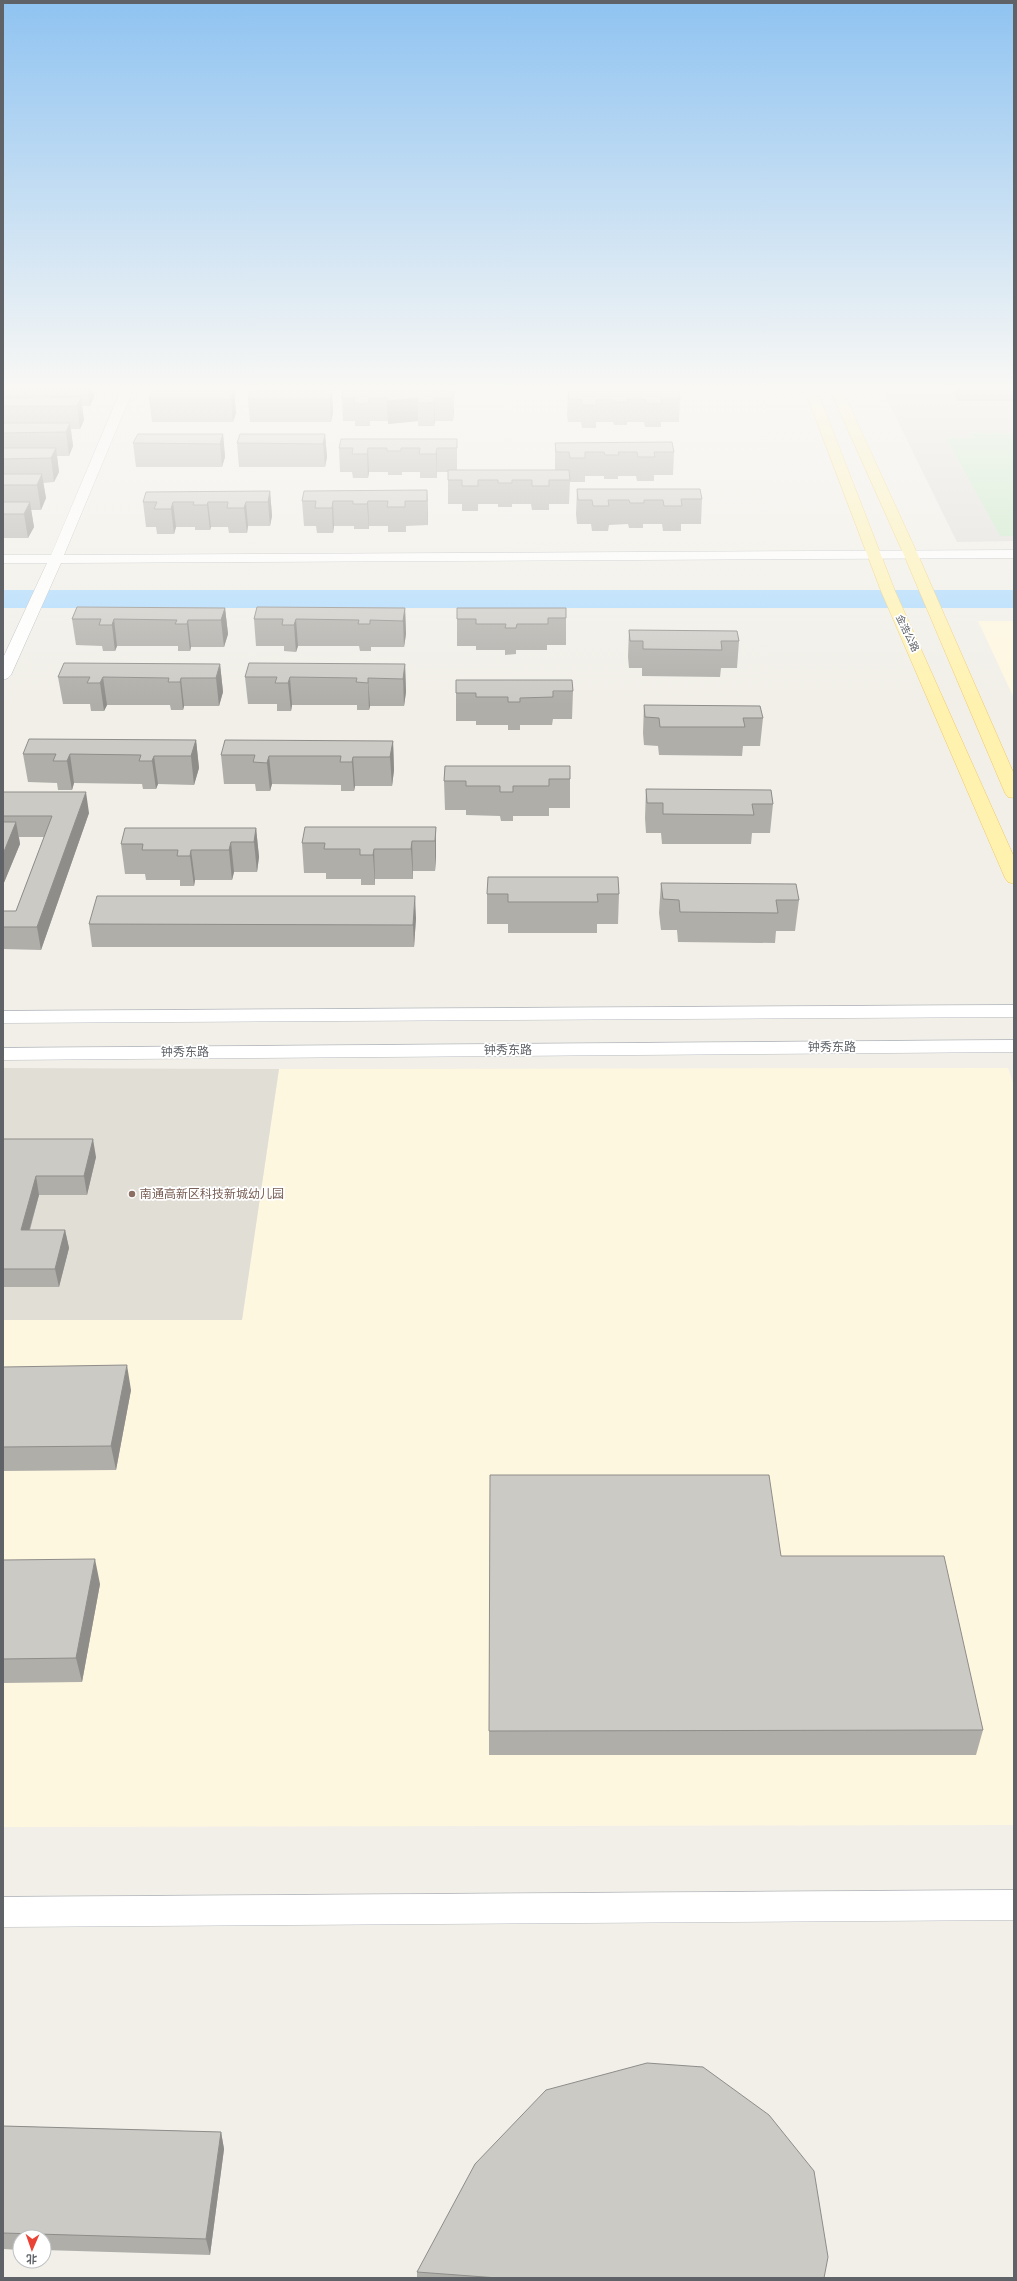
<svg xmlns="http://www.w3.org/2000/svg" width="1017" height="2281" font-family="'Varela Round','Noto Sans SC',sans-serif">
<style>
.commercial{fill:#fef7e0}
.industrial{fill:#e0deda}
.education{fill:#e1ded6}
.green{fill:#c5e8c5}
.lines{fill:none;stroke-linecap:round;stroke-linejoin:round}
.river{fill:#aadaff;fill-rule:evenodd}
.secondary-casing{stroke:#b6babf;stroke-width:1}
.primary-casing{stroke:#f2c960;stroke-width:1}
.secondary{fill:#fff;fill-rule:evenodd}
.primary{fill:#fff2af;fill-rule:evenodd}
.wall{fill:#afaea9}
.shaded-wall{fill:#8f8d8a}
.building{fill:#cccac5;stroke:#8f8d8a}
.education-dot{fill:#8d6e63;stroke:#fff;stroke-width:1.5}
.labels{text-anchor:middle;stroke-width:3.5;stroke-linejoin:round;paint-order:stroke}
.far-street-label{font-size:10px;fill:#5f6368;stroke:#fff}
.street-label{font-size:12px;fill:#5f6368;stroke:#fff}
.education-label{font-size:12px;fill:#785e54;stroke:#fff;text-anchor:start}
</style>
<rect width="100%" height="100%" fill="#f1efe8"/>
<path class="commercial" d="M 978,621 L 1014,621 L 1014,698 Z
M 1008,1068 L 1014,1086 L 1014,1825 L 3,1827 L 3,1320 L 242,1320 L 279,1069 Z"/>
<path class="industrial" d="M 880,385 L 1014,385 L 1014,541 L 957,542 Z"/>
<path class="education" d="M 3,1068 L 279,1069 L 242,1320 L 3,1320 Z"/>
<path class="green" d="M 969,433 L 1014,433 L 1014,536 L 1000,536 L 946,438 L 972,438 Z"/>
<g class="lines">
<path class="river" d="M 3,590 L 1014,590 L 1014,608 L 3,608 Z"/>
<defs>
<path id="secondary" d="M 123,385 L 135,385 L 64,555 L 1014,550 L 1014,558 L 61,563 L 11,675 L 8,678 L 3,680 L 3,658 L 47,563 L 3,563 L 3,555 L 51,555 Z
M 1014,1005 L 1014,1017 L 3,1023 L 3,1011 Z
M 1014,1040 L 1014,1052 L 3,1060 L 3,1048 Z
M 1014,1890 L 1014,1920 L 3,1927 L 3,1897 Z"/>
<path id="primary" d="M 803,385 L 815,385 L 895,591 L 1014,857 L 1014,884 L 1008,882 L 1005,878 L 881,591 Z
M 828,385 L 840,385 L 918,555 L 1014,774 L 1014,798 L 1008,797 L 1005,793 L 904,555 Z"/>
</defs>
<use href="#secondary" class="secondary-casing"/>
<use href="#primary" class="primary-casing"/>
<use href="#secondary" class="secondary"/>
<use href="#primary" class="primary"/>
</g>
<path class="wall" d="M 3,385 L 87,385 L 89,397 L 87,385 L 93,385 L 94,397 L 90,406 L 82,406 L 84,420 L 80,429 L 71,429 L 73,446 L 69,456 L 57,456 L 59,472 L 54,482 L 43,483 L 46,498 L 41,510 L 31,510 L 34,527 L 28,538 L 3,538 L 3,398 L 5,398 Z
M 562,385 L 576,385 L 576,387 L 562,387 Z
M 622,385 L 638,385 L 637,387 L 623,387 Z
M 942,385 L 1014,385 L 1014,401 L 957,401 L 954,395 L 955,389 L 944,389 Z
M 234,390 L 236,413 L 233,422 L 152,422 L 149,399 Z
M 332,390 L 333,413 L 331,422 L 250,422 L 248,399 Z
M 453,390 L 453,421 L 435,421 L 434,426 L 418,426 L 418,421 L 388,424 L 388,421 L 370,421 L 370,426 L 355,426 L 355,421 L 343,421 L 342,398 Z
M 568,391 L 680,399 L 679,422 L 661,422 L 661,427 L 645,427 L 644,422 L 627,422 L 627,425 L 614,425 L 613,422 L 596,422 L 596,428 L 582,428 L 581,422 L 568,422 L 567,414 Z
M 223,434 L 225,457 L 222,467 L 136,467 L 133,443 Z
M 325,434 L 327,457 L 325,467 L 239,467 L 237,443 Z
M 457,439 L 457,470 L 555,470 L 555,443 L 674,452 L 673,475 L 654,475 L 654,481 L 637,481 L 636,476 L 618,476 L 618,479 L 604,479 L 604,476 L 585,476 L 585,482 L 570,482 L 569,504 L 549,504 L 549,510 L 532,510 L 531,504 L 512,504 L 512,507 L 498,507 L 498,504 L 478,504 L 478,511 L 462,511 L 462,504 L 448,504 L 448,472 L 437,472 L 437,478 L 420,478 L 420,472 L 402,472 L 402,475 L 388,475 L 388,472 L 369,472 L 368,478 L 353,478 L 352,472 L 340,472 L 339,448 Z
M 577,489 L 702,499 L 701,524 L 681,524 L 681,531 L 663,531 L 662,524 L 643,524 L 643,528 L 629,528 L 628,524 L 609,525 L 608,531 L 592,531 L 591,524 L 577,524 L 576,514 Z
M 427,490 L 428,515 L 428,525 L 406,526 L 406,532 L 388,532 L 388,526 L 369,526 L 369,529 L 354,529 L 354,526 L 334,526 L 333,533 L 317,533 L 316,526 L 304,526 L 302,501 Z
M 270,491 L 272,516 L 270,526 L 248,526 L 247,533 L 229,533 L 228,527 L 211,527 L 210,530 L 195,530 L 195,527 L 176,527 L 174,534 L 157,534 L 156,527 L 146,527 L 143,502 Z
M 225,608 L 228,634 L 224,647 L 191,647 L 190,651 L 178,651 L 178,646 L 117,646 L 115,651 L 103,651 L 102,646 L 76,645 L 72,619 Z
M 405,608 L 406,634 L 404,647 L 371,647 L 371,651 L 360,651 L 359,646 L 298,646 L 296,652 L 284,651 L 284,646 L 256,646 L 254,619 Z
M 566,618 L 566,645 L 547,645 L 547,650 L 516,650 L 516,654 L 505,655 L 505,650 L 476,650 L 476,646 L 457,646 L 457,619 Z
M 629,630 L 739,641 L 737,668 L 721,668 L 720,677 L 642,676 L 642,668 L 629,668 L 628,657 Z
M 220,664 L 223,692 L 219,706 L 184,706 L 183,710 L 171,710 L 170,705 L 107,705 L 104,711 L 91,711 L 90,704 L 63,704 L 58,677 Z
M 405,664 L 406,692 L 404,706 L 370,706 L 369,710 L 357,710 L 357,705 L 292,705 L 291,711 L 277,711 L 277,704 L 248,704 L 245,677 Z
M 573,691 L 572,719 L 553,719 L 552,725 L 520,725 L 520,730 L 508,730 L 508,725 L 476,725 L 476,721 L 456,721 L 456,693 Z
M 644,705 L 763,718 L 760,746 L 743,746 L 742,756 L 659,755 L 658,746 L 644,745 L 643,733 Z
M 196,740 L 199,768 L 194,785 L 158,784 L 156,789 L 143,789 L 142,784 L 74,783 L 72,790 L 58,790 L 57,783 L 28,782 L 23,754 Z
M 393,741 L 394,770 L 392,786 L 355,786 L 354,791 L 341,791 L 341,785 L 272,784 L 270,791 L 256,791 L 255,784 L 224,784 L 221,755 Z
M 445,766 L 570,779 L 570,808 L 549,808 L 549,816 L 513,816 L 513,821 L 501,821 L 500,816 L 466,815 L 466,810 L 445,810 L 444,781 Z
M 646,789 L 773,804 L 770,833 L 752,833 L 751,844 L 662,844 L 661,833 L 646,833 L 645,818 Z
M 3,792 L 89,813 L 41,950 L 3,949 L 3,911 L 16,911 L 44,837 L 19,837 L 20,844 L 3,885 Z
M 436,827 L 436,856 L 435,871 L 413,871 L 413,879 L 375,879 L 375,885 L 361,885 L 361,879 L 326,879 L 326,873 L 304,873 L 302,843 Z
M 256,828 L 259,857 L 257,872 L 234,872 L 232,880 L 195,880 L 194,886 L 180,886 L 180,880 L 146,880 L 145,874 L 125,874 L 121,844 Z
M 661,883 L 799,900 L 795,931 L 776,931 L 775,943 L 678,942 L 677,930 L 661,930 L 659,913 Z
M 487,894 L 619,894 L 618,924 L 597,924 L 597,933 L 508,933 L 508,924 L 487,924 Z
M 416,918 L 414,947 L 92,947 L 89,924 Z
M 3,1139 L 96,1157 L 87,1195 L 39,1195 L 30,1230 L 65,1230 L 69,1248 L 59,1287 L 3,1287 Z
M 3,1367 L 131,1390 L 116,1470 L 3,1471 Z
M 781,1556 L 983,1730 L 976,1755 L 489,1755 L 489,1731 Z
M 3,1560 L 100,1584 L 82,1682 L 3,1683 Z
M 3,2126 L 221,2132 L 224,2149 L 210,2255 L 44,2250 L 44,2237 L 20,2237 L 20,2250 L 3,2249 Z
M 417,2272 L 824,2278 L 417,2278 Z"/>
<path class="shaded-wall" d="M 87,385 L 93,385 L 94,397 L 90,406 Z
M 234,390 L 236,413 L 233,422 L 231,399 Z
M 332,390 L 333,413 L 331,422 L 330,399 Z
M 453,390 L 454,412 L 453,421 Z
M 81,397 L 84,420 L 80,429 L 77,406 Z
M 418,398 L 418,421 L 388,424 L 387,401 Z
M 434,398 L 435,421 L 434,426 Z
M 70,423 L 73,446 L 69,456 L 66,432 Z
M 223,434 L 225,457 L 222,467 L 220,444 Z
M 325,434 L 327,457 L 325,467 L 323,444 Z
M 56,448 L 59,472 L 54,482 L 51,458 Z
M 368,448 L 369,472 L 368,478 L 367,454 Z
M 437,448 L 437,478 L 436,454 Z
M 42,474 L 46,498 L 41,510 L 37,485 Z
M 427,490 L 428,515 L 428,525 L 427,501 Z
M 270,491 L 272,516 L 270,526 L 268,502 Z
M 333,501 L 334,526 L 333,533 L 332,508 Z
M 368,501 L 369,526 L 369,529 L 367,504 Z
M 30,502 L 34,527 L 28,538 L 24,514 Z
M 173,502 L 176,527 L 174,534 L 171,509 Z
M 208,502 L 211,527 L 210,530 L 207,505 Z
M 246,502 L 248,526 L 247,533 L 244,508 Z
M 225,608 L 228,634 L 224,647 L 221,620 Z
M 405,608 L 406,634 L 404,647 L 403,621 Z
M 114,619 L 117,646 L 115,651 L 112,625 Z
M 296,619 L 298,646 L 296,652 L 294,625 Z
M 188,620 L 191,647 L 190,651 L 187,624 Z
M 220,664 L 223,692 L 219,706 L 216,678 Z
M 405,664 L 406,692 L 404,706 L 403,679 Z
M 103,677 L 107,705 L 104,711 L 100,683 Z
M 290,677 L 292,705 L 291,711 L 288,683 Z
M 181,678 L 184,706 L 183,710 L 180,682 Z
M 368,678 L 370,706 L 369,710 L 368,683 Z
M 196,740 L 199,768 L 194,785 L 191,756 Z
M 393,741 L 394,770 L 392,786 L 390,757 Z
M 70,754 L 74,783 L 72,790 L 67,761 Z
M 154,756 L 158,784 L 156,789 L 152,761 Z
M 269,756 L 272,784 L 270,791 L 267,763 Z
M 353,757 L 355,786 L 354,791 L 352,762 Z
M 86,792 L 89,813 L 41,950 L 37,927 Z
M 16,822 L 20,844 L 3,885 L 3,854 Z
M 436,827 L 436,856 L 435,871 L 435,841 Z
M 256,828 L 259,857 L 257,872 L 254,842 Z
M 412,841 L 413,871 L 413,879 L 411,849 Z
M 231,842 L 234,872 L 232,880 L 229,850 Z
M 374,849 L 375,879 L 375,885 L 373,855 Z
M 191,850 L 195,880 L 194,886 L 190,856 Z
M 415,896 L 416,918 L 414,947 L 413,925 Z
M 93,1139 L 96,1157 L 87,1195 L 84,1176 Z
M 36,1176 L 39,1195 L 24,1249 L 21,1230 Z
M 65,1230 L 69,1248 L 59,1287 L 55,1269 Z
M 127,1365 L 131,1390 L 116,1470 L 111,1446 Z
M 95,1559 L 100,1584 L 82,1682 L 76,1658 Z
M 221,2132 L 224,2149 L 210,2255 L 206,2239 Z"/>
<path class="building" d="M 957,385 L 1014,385 L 1014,389 L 959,389 Z
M 153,390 L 234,390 L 231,399 L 149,399 Z
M 251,390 L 332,390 L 330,399 L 248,399 Z
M 343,390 L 453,390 L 453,398 L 434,398 L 434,403 L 418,403 L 418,398 L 387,401 L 388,398 L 369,398 L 369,404 L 354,404 L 355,398 L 342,398 Z
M 568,391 L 678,391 L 680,399 L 661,399 L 662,404 L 646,404 L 645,399 L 627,399 L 628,402 L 615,402 L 614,400 L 596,400 L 597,405 L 582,405 L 581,399 L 569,399 Z
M 81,397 L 77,406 L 3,406 L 3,398 Z
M 3,423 L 70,423 L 66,432 L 3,433 Z
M 138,434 L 223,434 L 220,444 L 133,443 Z
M 240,434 L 325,434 L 323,444 L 237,443 Z
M 341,439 L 457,439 L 457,448 L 437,448 L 436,454 L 419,454 L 420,448 L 401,448 L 401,451 L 387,451 L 387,448 L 368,448 L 367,454 L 352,454 L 353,448 L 339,448 Z
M 672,442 L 674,452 L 654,452 L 655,457 L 638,457 L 637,452 L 618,452 L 619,455 L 605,455 L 604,452 L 585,452 L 585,458 L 570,458 L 569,452 L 556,452 L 555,443 Z
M 3,448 L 56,448 L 51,458 L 3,459 Z
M 448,470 L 569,470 L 570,480 L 549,480 L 549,486 L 532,486 L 532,480 L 512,480 L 512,483 L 498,483 L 498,480 L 478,480 L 478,486 L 462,486 L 462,480 L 448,480 Z
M 3,474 L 42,474 L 37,485 L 3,485 Z
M 577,489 L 700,489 L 702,499 L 681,499 L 682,506 L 664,506 L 663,500 L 644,500 L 644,503 L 630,503 L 629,500 L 608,500 L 609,506 L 593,506 L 592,500 L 578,500 Z
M 427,490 L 427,501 L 405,501 L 405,507 L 387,507 L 388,501 L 368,501 L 367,504 L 353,504 L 353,501 L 333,501 L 332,508 L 315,508 L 316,501 L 302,501 L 304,491 Z
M 270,491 L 268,502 L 246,502 L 244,508 L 227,508 L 228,502 L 208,502 L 207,505 L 193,505 L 194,502 L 173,502 L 171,509 L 154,509 L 157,502 L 143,502 L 146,492 Z
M 3,502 L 30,502 L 24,514 L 3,514 Z
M 77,607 L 225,608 L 221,620 L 188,620 L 187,624 L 175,624 L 177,620 L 114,619 L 112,625 L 99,625 L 101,619 L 72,619 Z
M 257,607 L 405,608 L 403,621 L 370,620 L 370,624 L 358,624 L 359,620 L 296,619 L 294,625 L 282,625 L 283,619 L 254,619 Z
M 457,608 L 566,608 L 566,618 L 548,618 L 548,624 L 517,624 L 516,628 L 505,628 L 506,624 L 476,624 L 476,619 L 457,619 Z
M 629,630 L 737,631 L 739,641 L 721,641 L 722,650 L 643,649 L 643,641 L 630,641 Z
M 64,663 L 220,664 L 216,678 L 181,678 L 180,682 L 168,682 L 169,678 L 103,677 L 100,683 L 87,683 L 90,677 L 58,677 Z
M 249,663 L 405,664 L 403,679 L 368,678 L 368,683 L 356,682 L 357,678 L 290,677 L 288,683 L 275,683 L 277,677 L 245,677 Z
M 456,680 L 572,680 L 573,691 L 553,691 L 553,697 L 520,698 L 520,702 L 508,702 L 508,697 L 476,697 L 476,693 L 456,693 Z
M 644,705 L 760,706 L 763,718 L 743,718 L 745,727 L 660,727 L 659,718 L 645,717 Z
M 29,739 L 196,740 L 191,756 L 154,756 L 152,761 L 139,761 L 141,755 L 70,754 L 67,761 L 53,761 L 56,754 L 23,754 Z
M 225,740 L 393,741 L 390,757 L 353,757 L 352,762 L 340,762 L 341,756 L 269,756 L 267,763 L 253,762 L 255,755 L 221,755 Z
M 445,766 L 570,766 L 570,779 L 549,779 L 549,786 L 513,786 L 513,792 L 500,792 L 500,786 L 466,786 L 466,781 L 444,781 Z
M 646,789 L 771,790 L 773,804 L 752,804 L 754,815 L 663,814 L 663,803 L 647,803 Z
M 3,792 L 86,792 L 37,927 L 3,927 L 3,911 L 16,911 L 52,816 L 3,816 Z
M 3,822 L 16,822 L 3,854 Z
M 305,827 L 436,827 L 435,841 L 412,841 L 411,849 L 374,849 L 373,855 L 360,855 L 360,849 L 324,849 L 325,843 L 302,843 Z
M 125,828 L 256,828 L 254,842 L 231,842 L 229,850 L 191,850 L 190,856 L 177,856 L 178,850 L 142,850 L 143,844 L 121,844 Z
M 488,877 L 618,877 L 619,894 L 597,894 L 598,902 L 508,902 L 508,894 L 487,894 Z
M 661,883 L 796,884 L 799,900 L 776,900 L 778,913 L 680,912 L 679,900 L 663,899 Z
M 97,896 L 415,896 L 413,925 L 89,924 Z
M 3,1139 L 93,1139 L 84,1176 L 36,1176 L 21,1230 L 65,1230 L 55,1269 L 3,1269 Z
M 127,1365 L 111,1446 L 3,1447 L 3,1367 Z
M 490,1475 L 769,1475 L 781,1556 L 944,1556 L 983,1730 L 489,1731 Z
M 95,1559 L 76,1658 L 3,1659 L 3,1560 Z
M 647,2063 L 703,2067 L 769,2115 L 814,2171 L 828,2257 L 824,2278 L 498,2278 L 417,2272 L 475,2164 L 546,2090 Z
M 3,2126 L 221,2132 L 206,2239 L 3,2233 Z"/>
<linearGradient id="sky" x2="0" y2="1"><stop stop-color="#8fc3f1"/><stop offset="0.55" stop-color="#f9f8f5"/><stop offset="1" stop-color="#f9f8f5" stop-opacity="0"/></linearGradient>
<rect width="1017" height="705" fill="url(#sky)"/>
<circle class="education-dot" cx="132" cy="1194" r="4"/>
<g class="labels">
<g class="far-street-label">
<text transform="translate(908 633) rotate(64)" y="4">金浩公路</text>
</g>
<g class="street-label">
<text x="832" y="1051">钟秀东路</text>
<text x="508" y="1054">钟秀东路</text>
<text x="185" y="1056">钟秀东路</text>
</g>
<g class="education-label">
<text x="140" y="1198">南通高新区科技新城幼儿园</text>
</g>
</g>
<rect width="1017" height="2281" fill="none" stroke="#5f6368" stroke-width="8"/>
<g transform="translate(32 2249) rotate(182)"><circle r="19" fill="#ffffff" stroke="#bfc1c3"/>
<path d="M0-3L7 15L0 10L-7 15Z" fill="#ea4335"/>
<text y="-6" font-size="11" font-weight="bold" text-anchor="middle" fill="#5f6368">北</text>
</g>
</svg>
